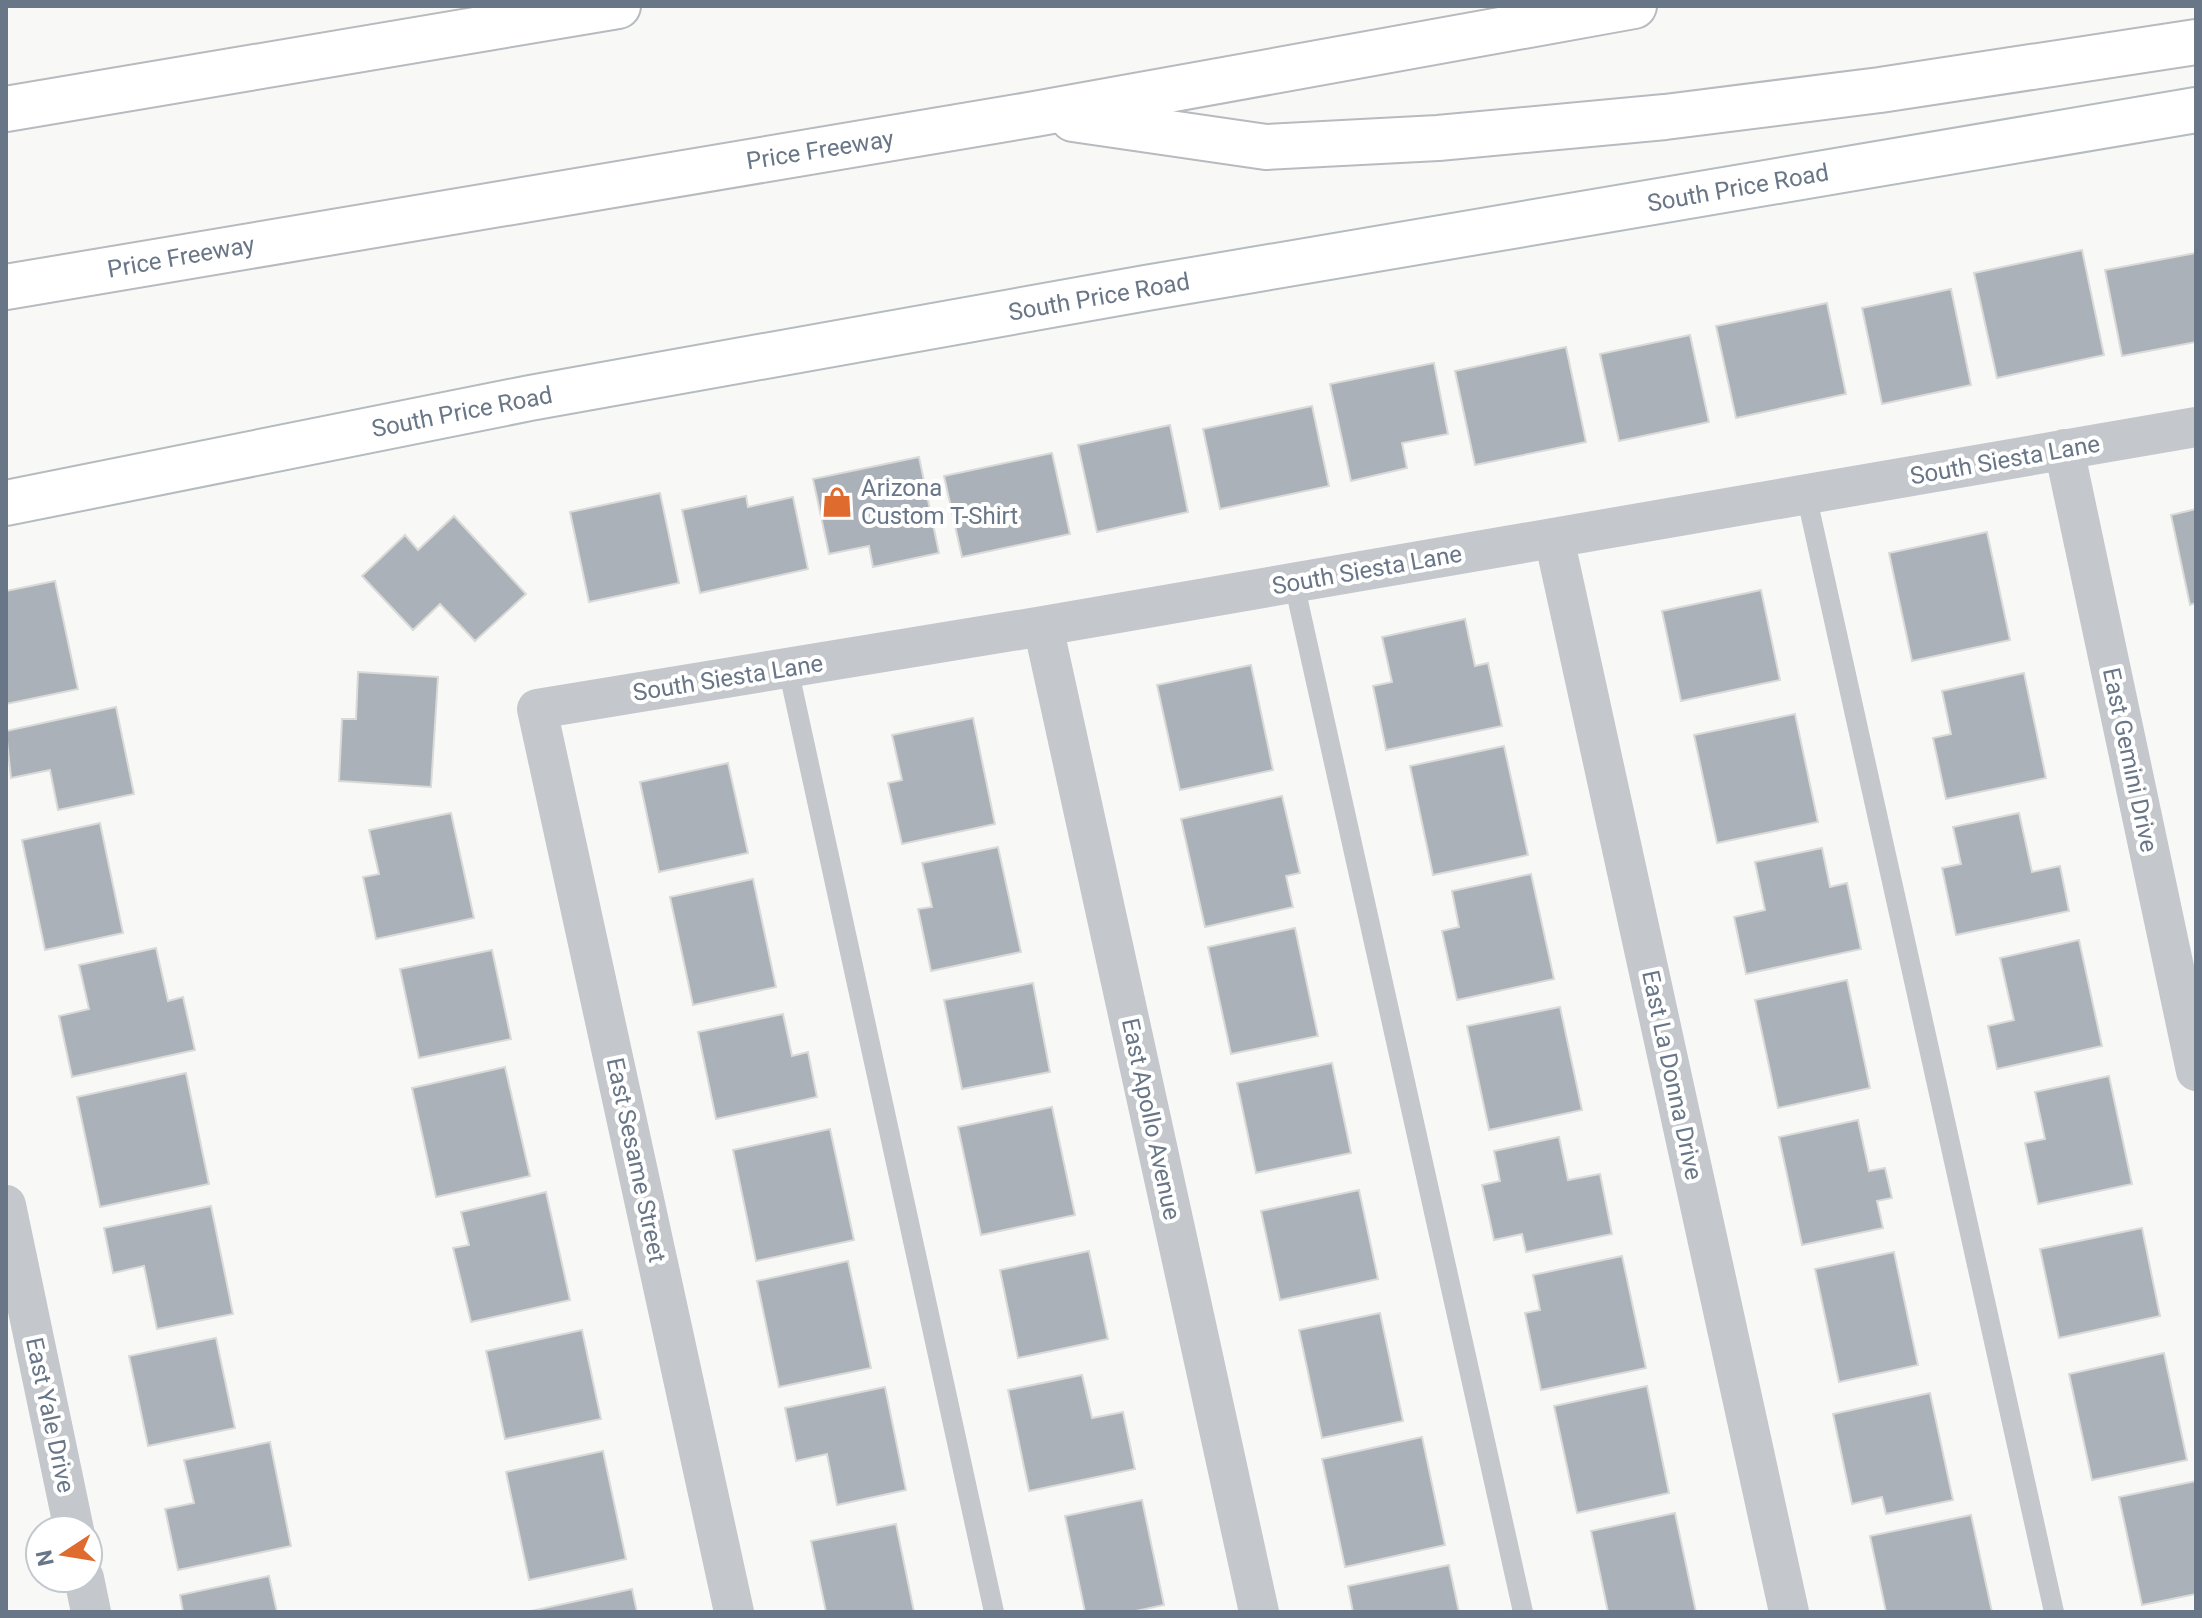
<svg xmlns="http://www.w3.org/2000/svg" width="2202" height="1618" font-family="Roboto,sans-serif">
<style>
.building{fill:#aab1b8;stroke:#dadad8;stroke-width:2}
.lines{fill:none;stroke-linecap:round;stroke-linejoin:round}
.secondary-casing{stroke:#b6bbc0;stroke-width:48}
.motorway-casing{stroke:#b7babe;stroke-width:48}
.service{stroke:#c4c7cb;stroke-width:20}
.minor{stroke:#c4c7cb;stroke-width:40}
.secondary{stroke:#fff;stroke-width:44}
.motorway{stroke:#fff;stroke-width:44}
.labels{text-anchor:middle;stroke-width:8;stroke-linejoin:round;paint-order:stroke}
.street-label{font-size:24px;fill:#687687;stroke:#fff}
.poi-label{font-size:24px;fill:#687687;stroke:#fff;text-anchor:start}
</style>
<rect width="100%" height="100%" fill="#f8f9f6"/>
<path class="building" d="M 2082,250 L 2104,355 L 1997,378 L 1974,273 Z
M 2196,253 L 2196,342 L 2122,356 L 2105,270 Z
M 1951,289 L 1971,385 L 1882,404 L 1862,308 Z
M 1827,303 L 1846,394 L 1736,418 L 1716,326 Z
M 1690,335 L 1709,422 L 1619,441 L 1600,354 Z
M 1566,347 L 1586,442 L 1475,465 L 1455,371 Z
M 1434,363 L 1448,434 L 1402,443 L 1407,468 L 1351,481 L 1330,384 Z
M 1312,406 L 1329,486 L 1220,509 L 1203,429 Z
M 1170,425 L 1188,512 L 1097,532 L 1078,445 Z
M 1052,453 L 1070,534 L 962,557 L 944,476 Z
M 919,457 L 939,553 L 873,567 L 869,546 L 829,554 L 813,479 Z
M 660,493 L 679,583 L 589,602 L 570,512 Z
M 746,496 L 748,507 L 793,497 L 808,569 L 700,593 L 682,510 Z
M 2196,509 L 2196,603 L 2190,605 L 2171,515 Z
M 454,516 L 526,594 L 475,641 L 440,604 L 413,630 L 362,576 L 405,535 L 418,550 Z
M 1987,532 L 2010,640 L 1912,661 L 1889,553 Z
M 55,581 L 78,689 L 6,704 L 6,591 Z
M 1761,590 L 1780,680 L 1681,701 L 1662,611 Z
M 1465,619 L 1475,666 L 1488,663 L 1502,726 L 1386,750 L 1373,686 L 1392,682 L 1382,637 Z
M 1251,665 L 1273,770 L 1180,790 L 1157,685 Z
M 358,672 L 438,677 L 431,787 L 339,781 L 342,719 L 356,719 Z
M 2024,673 L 2046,778 L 1946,799 L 1933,738 L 1951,734 L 1942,691 Z
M 116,707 L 134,794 L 58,810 L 50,770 L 11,778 L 6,731 Z
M 1795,714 L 1818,822 L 1717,843 L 1694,735 Z
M 973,718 L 995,824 L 902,844 L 888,783 L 902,780 L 892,735 Z
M 1504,746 L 1528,855 L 1433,875 L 1410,766 Z
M 728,763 L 748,853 L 659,872 L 640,782 Z
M 1282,796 L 1300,873 L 1286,876 L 1293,907 L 1205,927 L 1181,819 Z
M 451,813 L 474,918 L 376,939 L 363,877 L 379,874 L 369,830 Z
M 2019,813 L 2032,872 L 2060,866 L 2069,911 L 1956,935 L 1942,868 L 1961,864 L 1953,827 Z
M 100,823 L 123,933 L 45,950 L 22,840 Z
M 998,847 L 1021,952 L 931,971 L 918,909 L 932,907 L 922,863 Z
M 1822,848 L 1830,887 L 1847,883 L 1861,949 L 1746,974 L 1734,917 L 1765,910 L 1755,862 Z
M 1531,874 L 1554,979 L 1457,1000 L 1442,931 L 1459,927 L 1452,891 Z
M 753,879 L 776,987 L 693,1005 L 670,897 Z
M 1295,928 L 1318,1036 L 1231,1054 L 1208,947 Z
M 2079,940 L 2102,1046 L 1997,1069 L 1988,1026 L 2014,1020 L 2000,958 Z
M 156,948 L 168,1001 L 183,997 L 195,1050 L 72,1077 L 59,1016 L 89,1009 L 79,965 Z
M 492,950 L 511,1039 L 419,1058 L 400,969 Z
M 1847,980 L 1870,1088 L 1778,1108 L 1755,1000 Z
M 1033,983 L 1050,1072 L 962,1089 L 944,1000 Z
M 1560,1007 L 1582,1110 L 1489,1130 L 1467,1026 Z
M 783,1014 L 792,1056 L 808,1052 L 817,1097 L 716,1119 L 698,1032 Z
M 1332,1063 L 1351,1153 L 1256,1173 L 1237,1083 Z
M 505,1067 L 530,1176 L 436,1197 L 412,1088 Z
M 186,1073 L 209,1184 L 100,1207 L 77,1097 Z
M 2109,1076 L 2132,1184 L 2038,1204 L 2025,1143 L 2045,1139 L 2035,1092 Z
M 1052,1107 L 1075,1215 L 981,1235 L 958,1127 Z
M 1858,1120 L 1869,1171 L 1885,1168 L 1892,1198 L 1877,1201 L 1883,1228 L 1802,1245 L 1779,1137 Z
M 830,1129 L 854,1240 L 756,1261 L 733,1150 Z
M 1559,1137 L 1568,1180 L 1600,1174 L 1612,1234 L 1526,1252 L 1522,1234 L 1494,1240 L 1482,1185 L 1500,1181 L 1494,1151 Z
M 1359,1190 L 1378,1279 L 1280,1300 L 1261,1211 Z
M 546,1192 L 570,1300 L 471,1322 L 453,1248 L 469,1245 L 461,1212 Z
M 211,1206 L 233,1314 L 157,1329 L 144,1266 L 113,1273 L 104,1228 Z
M 2142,1228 L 2160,1316 L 2059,1338 L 2040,1249 Z
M 1089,1251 L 1108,1339 L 1018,1358 L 1000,1270 Z
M 1894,1252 L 1918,1365 L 1839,1382 L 1815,1269 Z
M 1622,1256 L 1646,1368 L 1541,1390 L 1525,1313 L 1540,1310 L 1533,1275 Z
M 848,1261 L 871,1368 L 779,1387 L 757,1281 Z
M 1380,1313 L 1403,1421 L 1322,1438 L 1299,1330 Z
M 582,1330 L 601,1419 L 505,1439 L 486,1351 Z
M 216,1338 L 235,1428 L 148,1446 L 129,1356 Z
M 2164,1353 L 2187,1460 L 2092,1480 L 2069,1374 Z
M 1082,1375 L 1092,1418 L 1123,1412 L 1135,1469 L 1029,1491 L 1008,1390 Z
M 1647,1386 L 1669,1493 L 1577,1513 L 1554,1406 Z
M 885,1387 L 906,1490 L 837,1505 L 827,1454 L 796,1461 L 785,1408 Z
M 1930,1393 L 1953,1500 L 1886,1514 L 1882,1497 L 1852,1504 L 1833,1414 Z
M 1422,1437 L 1445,1545 L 1345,1567 L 1322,1459 Z
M 270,1442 L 291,1546 L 178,1570 L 165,1509 L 194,1503 L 184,1460 Z
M 603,1451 L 626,1559 L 529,1580 L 506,1472 Z
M 2196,1481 L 2196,1594 L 2142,1605 L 2119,1497 Z
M 1142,1500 L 1164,1605 L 1131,1612 L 1085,1612 L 1065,1516 Z
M 1675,1513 L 1696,1612 L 1608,1612 L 1591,1531 Z
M 1971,1515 L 1992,1612 L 1886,1612 L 1870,1536 Z
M 896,1524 L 914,1612 L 826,1612 L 811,1541 Z
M 1449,1565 L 1459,1612 L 1353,1612 L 1348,1586 Z
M 269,1576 L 277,1612 L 183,1612 L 180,1595 Z
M 632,1589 L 637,1612 L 531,1612 L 531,1611 Z"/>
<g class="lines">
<defs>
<path id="secondary" d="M 6,503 L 530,398 L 1146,288 L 2196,110"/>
<path id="motorway" d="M 6,109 L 618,6
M 1073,119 L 1266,147 L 1438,138 L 1665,117 L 1880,90 L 2196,42
M 6,287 L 1035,114 L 1634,6"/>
</defs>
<use href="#secondary" class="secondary-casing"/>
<use href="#motorway" class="motorway-casing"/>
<path class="service" d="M 1806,494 L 2054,1612
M 1294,583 L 1523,1612
M 788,668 L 994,1612"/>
<path class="minor" d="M 2064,449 L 2196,1071
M 1554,538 L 1789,1612
M 1043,626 L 1259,1612
M 6,1205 L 74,1530
M 84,1578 L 91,1612
M 734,1612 L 537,709 L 1043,626 L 2196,427"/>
<use href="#secondary" class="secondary"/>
<use href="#motorway" class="motorway"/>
</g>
<defs>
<symbol id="shop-bare" viewBox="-9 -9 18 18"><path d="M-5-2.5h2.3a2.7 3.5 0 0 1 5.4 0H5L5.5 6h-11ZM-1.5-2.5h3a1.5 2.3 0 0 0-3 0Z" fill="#e06b2f" stroke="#fff" stroke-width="2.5" paint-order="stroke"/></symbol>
</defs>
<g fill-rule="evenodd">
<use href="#shop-bare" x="815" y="480" width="44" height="44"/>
</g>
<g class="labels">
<g class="street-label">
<text transform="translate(820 150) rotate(-9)" y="8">Price Freeway</text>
<text transform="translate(1738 188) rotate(-10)" y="8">South Price Road</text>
<text transform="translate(181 257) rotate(-10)" y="8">Price Freeway</text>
<text transform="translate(1099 297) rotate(-10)" y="8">South Price Road</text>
<text transform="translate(462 412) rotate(-11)" y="8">South Price Road</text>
<text transform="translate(2005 460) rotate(-10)" y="8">South Siesta Lane</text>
<text transform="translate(1367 570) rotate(-10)" y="8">South Siesta Lane</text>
<text transform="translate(728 678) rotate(-9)" y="8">South Siesta Lane</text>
<text transform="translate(2130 760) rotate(78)" y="8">East Gemini Drive</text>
<text transform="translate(1672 1075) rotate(78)" y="8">East La Donna Drive</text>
<text transform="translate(1151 1119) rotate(78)" y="8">East Apollo Avenue</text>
<text transform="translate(636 1160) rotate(78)" y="8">East Sesame Street</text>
<text transform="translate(50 1415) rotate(78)" y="8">East Yale Drive</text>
</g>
<g class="poi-label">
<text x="861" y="496">Arizona<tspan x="861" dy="28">Custom T-Shirt</tspan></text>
</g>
</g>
<rect width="2202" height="1618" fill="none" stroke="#687687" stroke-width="16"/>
<g transform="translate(64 1554) rotate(258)"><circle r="38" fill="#ffffff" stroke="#c3c8cf" stroke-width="2"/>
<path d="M0-6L14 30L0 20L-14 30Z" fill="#e06b2f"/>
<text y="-12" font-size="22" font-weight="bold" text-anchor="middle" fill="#687687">N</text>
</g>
</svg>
